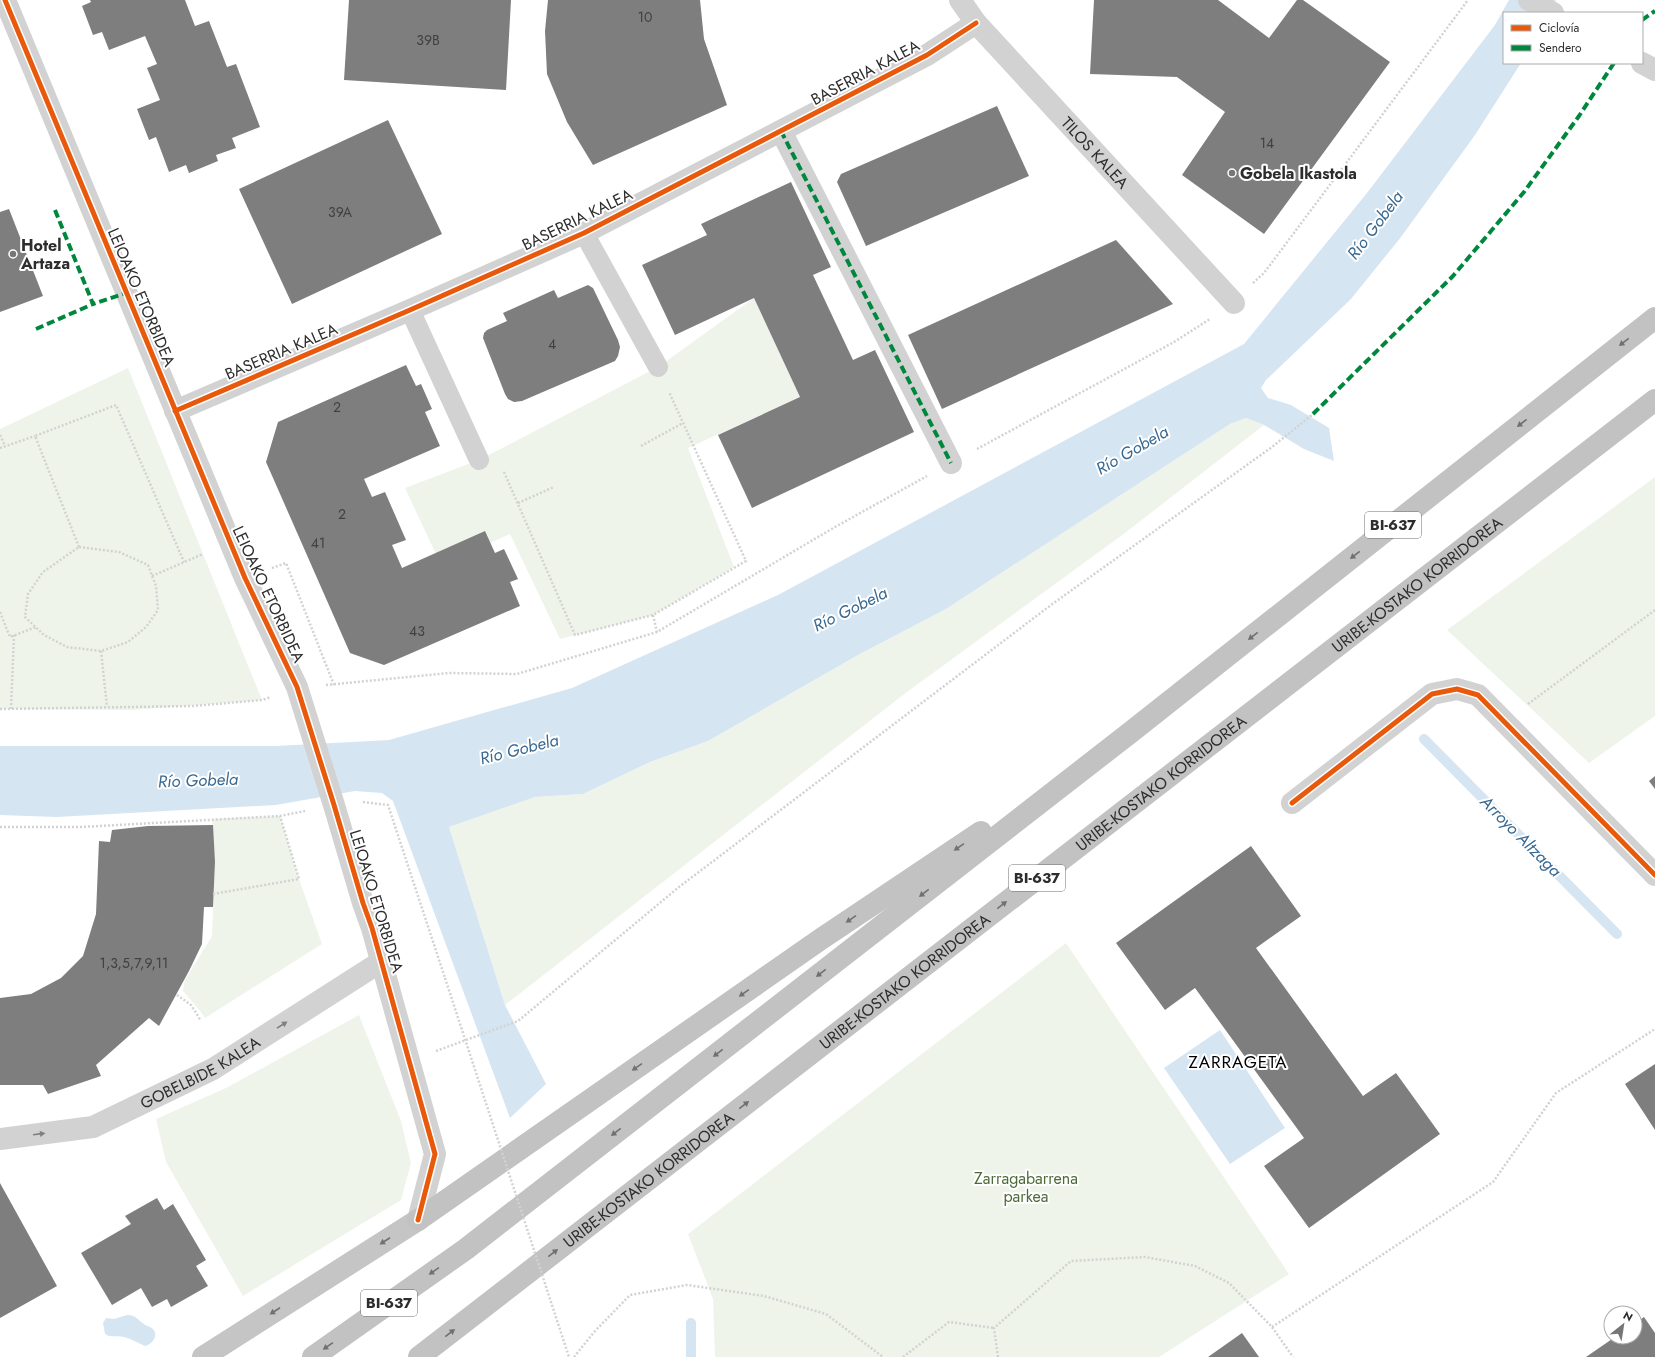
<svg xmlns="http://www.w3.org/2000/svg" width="1655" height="1357" font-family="Jost,sans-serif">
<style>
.green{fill:#eff4eb}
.water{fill:#d6e5f2}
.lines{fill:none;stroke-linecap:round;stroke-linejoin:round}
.stream{stroke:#d6e5f2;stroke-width:10}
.building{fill:#7e7e7e}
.path{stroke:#d2d2d2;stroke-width:2.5;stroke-dasharray:2 2;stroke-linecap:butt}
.service{stroke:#d2d2d2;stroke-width:20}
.pedestrian{stroke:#d2d2d2;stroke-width:22}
.minor{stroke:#d2d2d2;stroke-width:22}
.primary{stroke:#c5c5c5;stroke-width:22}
.trunk{stroke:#c2c2c2;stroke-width:22}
.path-bridge{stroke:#d2d2d2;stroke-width:2.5;stroke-dasharray:2 2;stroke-linecap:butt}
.quiet{stroke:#00873e;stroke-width:4;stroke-dasharray:8 4;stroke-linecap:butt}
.cycleway-casing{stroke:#fff;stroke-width:8}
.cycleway{stroke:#e8590c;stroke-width:5}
.oneway{fill:#707070}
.oneway2{fill:#808080}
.oneway3{fill:#717171}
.poi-dot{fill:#767676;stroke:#fff;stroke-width:1.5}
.labels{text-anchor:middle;stroke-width:4;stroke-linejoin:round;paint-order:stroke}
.number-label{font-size:14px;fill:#414141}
.shield{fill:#fff;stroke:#6c6c6c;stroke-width:1}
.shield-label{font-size:15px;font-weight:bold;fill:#2d2d2d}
.street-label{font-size:16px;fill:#2d2d2d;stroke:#fff}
.poi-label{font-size:16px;font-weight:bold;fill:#2d2d2d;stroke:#fff;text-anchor:start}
.park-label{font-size:16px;fill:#4d6a39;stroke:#fff}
.water-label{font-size:17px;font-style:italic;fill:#396991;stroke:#fff}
.neighbourhood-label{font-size:17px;letter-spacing:1px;fill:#000;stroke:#fff}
</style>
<rect width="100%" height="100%" fill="#fff"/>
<path class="green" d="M 754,298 L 800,397 L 688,448 L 734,567 L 653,615 L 560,639 L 510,534 L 441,565 L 405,488 L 479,460 L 658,367 Z
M 128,368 L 262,700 L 132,710 L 0,709 L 0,429 Z
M 1246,418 L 1264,425 L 1125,533 L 907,692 L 505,1005 L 449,827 L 535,797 L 583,794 L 650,762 L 708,741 L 858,655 L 946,609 L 1230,424 Z
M 1655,477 L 1655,716 L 1589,763 L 1447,630 Z
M 280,816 L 299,879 L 322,944 L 205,1018 L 201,1012 L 183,991 L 185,980 L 212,936 L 215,862 L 212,819 Z
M 1066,943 L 1289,1274 L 1159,1357 L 715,1357 L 713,1299 L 688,1234 Z
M 359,1015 L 401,1121 L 411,1163 L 401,1200 L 243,1296 L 166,1162 L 156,1119 L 226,1088 Z"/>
<path class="water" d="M 1509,0 L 1556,0 L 1549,13 L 1504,13 L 1504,63 L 1521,63 L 1475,135 L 1401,237 L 1351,299 L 1266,380 L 1261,388 L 1268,398 L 1291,405 L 1329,428 L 1334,461 L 1304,449 L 1264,425 L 1246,418 L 1230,424 L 946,609 L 858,655 L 708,741 L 650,762 L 583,794 L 535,797 L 449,827 L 505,1005 L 546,1084 L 510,1118 L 393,801 L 382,793 L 355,791 L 276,805 L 57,817 L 0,815 L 0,746 L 276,746 L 389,740 L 572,688 L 778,595 L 1244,344 L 1367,193 L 1495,25 Z
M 1220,1030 L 1285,1128 L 1230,1164 L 1164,1068 Z
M 127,1315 C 136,1315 138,1320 144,1324 C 146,1326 150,1326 153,1329 C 159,1336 152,1344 145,1346 C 138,1343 132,1339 124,1337 C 117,1335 111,1338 105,1334 L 103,1323 L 106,1318 L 114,1319 Z"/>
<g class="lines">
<path class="stream" d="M 1424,739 L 1617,934
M 691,1323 L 691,1357"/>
</g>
<path class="building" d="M 90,0 L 185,0 L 195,26 L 209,21 L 227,67 L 236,64 L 260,127 L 232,138 L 236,148 L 216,155 L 218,161 L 189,173 L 186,165 L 169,172 L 156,137 L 149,140 L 137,109 L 160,100 L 147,68 L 157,64 L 145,36 L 109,50 L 102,32 L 93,35 L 82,6 L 91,2 Z
M 349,0 L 511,0 L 506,90 L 344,80 Z
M 548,0 L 700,0 L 704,39 L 727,105 L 593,165 L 567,122 L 547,74 L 545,31 Z
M 1094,0 L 1218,0 L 1269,38 L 1297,0 L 1303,0 L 1390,62 L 1264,234 L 1182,175 L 1225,112 L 1177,77 L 1090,74 Z
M 997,106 L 1029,176 L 866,246 L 837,182 L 841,174 Z
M 388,120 L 442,234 L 292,304 L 239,189 Z
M 791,182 L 831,267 L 813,275 L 853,360 L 875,350 L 914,432 L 752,508 L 718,435 L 800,397 L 754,298 L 675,335 L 642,265 L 707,235 L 701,224 Z
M 9,209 L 43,296 L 0,312 L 0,212 Z
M 1116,240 L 1173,304 L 942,409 L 908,335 Z
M 588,285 L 593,288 L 618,340 L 620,347 L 618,356 L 615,361 L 522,401 L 514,402 L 508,399 L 505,394 L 483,338 L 484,333 L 487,330 L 507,321 L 503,313 L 554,290 L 558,298 Z
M 406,365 L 416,386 L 421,384 L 432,409 L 425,412 L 440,446 L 364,479 L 372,497 L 385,492 L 406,540 L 392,545 L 402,568 L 485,531 L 495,553 L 504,549 L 518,579 L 510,582 L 520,606 L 384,665 L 350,653 L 266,462 L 278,422 Z
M 1655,776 L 1655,789 L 1649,781 Z
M 213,825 L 215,862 L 213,907 L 204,907 L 202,944 L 189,971 L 159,1026 L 149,1018 L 96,1065 L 101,1076 L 48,1094 L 43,1085 L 0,1085 L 0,998 L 31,994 L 61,978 L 83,956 L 96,914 L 99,841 L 110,842 L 112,830 L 148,826 Z
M 1251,846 L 1301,916 L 1256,948 L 1363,1096 L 1396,1073 L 1440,1134 L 1309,1228 L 1264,1166 L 1304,1138 L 1195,988 L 1165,1010 L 1116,943 Z
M 1655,1064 L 1655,1130 L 1625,1084 Z
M 0,1183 L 57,1286 L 0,1318 Z
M 157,1198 L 164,1210 L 173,1204 L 206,1260 L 196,1266 L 208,1286 L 171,1307 L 167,1299 L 152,1307 L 141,1288 L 112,1305 L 81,1253 L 131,1224 L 125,1216 Z
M 1644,1317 L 1655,1333 L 1655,1357 L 1586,1357 L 1615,1337 L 1635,1337 L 1635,1323 Z
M 1242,1333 L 1259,1357 L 1208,1357 Z"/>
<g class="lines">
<path class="path" d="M 1253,283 L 1264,273 L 1468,0
M 0,435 L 5,446
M 641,446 L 683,423
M 0,448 L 35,436
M 977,449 L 1174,342 L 1210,319
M 504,472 L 575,635 L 653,615 L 746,561 L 669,392
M 518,503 L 554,487
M 79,547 L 35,436 L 116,405 L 184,562
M 79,547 L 119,552 L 148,565 L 156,586 L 158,610 L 146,627 L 128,642 L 101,651 L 67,647 L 44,635 L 25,617 L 28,594 L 43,572 Z
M 272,568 L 286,563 L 334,685
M 152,576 L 203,554
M 0,612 L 10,637 L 36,627
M 653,615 L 657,632
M 101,651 L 107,707
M 326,685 L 449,673 L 517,674 L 657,632 L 835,527 L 927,476
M 1528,704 L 1655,610
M 0,709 L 193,706 L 262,700 L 271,697
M 11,709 L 14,635
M 363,802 L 388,805 L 445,978
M 0,827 L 81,827 L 280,816 L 305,811
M 213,894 L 299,879 L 280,816
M 177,995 L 191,1005 L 201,1021
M 436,1051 L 518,1021 L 679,887 L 1051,605 L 1272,447 L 1313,414
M 1272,1327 L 1493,1182 L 1556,1093 L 1655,1029
M 574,1357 L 595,1331 L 630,1295 L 687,1285 L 764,1296 L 826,1314 L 883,1357
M 903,1357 L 949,1322 L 994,1328
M 998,1357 L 994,1328 L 1071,1261 L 1145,1257 L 1195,1266 L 1229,1283 L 1272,1327 L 1293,1357"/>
<path class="service" d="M 584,233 L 658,367
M 410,310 L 479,460"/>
<path class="pedestrian" d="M 781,131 L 951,463"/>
<g class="minor">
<path d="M 5,0 L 245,578 L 297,687 L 334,805 L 363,903 L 372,928 L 435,1154 L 418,1220"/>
<path id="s1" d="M 960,0 L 976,23 L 1234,303"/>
<path d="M 1529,0 L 1553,13"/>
<path d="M 1642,63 L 1655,70"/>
<path d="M 175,411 L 410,310 L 584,233 L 927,55 L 976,23"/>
<path d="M 1292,803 L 1432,694 L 1457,689 L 1478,695 L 1655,875"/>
<path id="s2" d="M 0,1139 L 93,1127 L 213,1069 L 382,961"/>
</g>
<path class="primary" d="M 203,1357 L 418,1220"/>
<g class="trunk">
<path d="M 418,1220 L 821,939 L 981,832"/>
<path d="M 313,1357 L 466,1249 L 1131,732 L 1655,318"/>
<path id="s3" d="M 419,1357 L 1655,400"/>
</g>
<path class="path-bridge" d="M 445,978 L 569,1357"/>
<path class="quiet" d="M 1642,20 L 1655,11
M 781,131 L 951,463
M 55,210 L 93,304 L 126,293
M 36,329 L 93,304
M 1313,414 L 1453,276 L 1524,192 L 1579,116 L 1614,63"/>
<defs>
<path id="cycleway" d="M 5,0 L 245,578 L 297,687 L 334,805 L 363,903 L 372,928 L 435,1154 L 418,1220
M 175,411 L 410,310 L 584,233 L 927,55 L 976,23
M 1292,803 L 1432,694 L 1457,689 L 1478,695 L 1655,875"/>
</defs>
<use href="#cycleway" class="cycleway-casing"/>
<use href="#cycleway" class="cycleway"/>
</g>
<defs><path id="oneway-solid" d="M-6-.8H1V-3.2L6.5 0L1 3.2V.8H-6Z"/></defs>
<g class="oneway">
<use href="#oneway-solid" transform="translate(1624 342) rotate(142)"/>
<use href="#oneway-solid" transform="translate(1522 423) rotate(142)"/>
<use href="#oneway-solid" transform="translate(1355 555) rotate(142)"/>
<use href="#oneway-solid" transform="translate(1253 636) rotate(142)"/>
<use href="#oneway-solid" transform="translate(959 847) rotate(146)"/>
<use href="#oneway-solid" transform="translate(924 893) rotate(142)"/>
<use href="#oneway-solid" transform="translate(1002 905) rotate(-38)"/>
<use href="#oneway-solid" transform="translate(851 919) rotate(146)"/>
<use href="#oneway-solid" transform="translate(821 973) rotate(142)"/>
<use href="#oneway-solid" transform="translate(744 993) rotate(145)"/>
<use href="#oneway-solid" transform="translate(718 1053) rotate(142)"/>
<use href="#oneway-solid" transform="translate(637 1067) rotate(145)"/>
<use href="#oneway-solid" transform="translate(744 1105) rotate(-38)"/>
<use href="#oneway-solid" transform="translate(616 1132) rotate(142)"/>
<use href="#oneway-solid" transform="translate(553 1253) rotate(-38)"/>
<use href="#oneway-solid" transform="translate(434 1271) rotate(145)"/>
<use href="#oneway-solid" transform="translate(450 1333) rotate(-38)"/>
<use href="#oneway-solid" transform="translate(328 1346) rotate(145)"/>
</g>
<g class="oneway2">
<use href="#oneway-solid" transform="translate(282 1025) rotate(-32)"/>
<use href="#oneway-solid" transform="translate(39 1134) rotate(-7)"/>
</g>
<g class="oneway3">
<use href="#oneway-solid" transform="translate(385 1241) rotate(147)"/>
<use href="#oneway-solid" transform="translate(275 1311) rotate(147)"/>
</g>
<g class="poi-dot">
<circle cx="1232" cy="173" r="4"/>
<circle cx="13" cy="254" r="4"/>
</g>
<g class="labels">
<g class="number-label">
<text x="645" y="22">10</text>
<text x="428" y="45">39B</text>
<text x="1267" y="148">14</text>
<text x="340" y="217">39A</text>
<text x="552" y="349">4</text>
<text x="337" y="412">2</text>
<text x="342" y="519">2</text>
<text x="318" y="548">41</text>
<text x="417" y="636">43</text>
<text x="134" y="968">1,3,5,7,9,11</text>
</g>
<g class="shield">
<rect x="1365" y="512" width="56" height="26" rx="3"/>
<rect x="1009" y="865" width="56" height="26" rx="3"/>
<rect x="361" y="1290" width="56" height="26" rx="3"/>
</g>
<g class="shield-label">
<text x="1393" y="530">BI-637</text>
<text x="1037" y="883">BI-637</text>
<text x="389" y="1308">BI-637</text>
</g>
<g class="street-label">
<text transform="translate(865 72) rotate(-28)" y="6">BASERRIA KALEA</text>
<text dy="6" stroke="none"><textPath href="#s1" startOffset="204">TILOS KALEA</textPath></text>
<text transform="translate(577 219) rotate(-26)" y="6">BASERRIA KALEA</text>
<text transform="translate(142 297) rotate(67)" y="6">LEIOAKO ETORBIDEA</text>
<text transform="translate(281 351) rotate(-23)" y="6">BASERRIA KALEA</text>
<text dy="6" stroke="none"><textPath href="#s3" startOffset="1262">URIBE-KOSTAKO KORRIDOREA</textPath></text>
<text transform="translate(269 594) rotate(65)" y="6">LEIOAKO ETORBIDEA</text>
<text dy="6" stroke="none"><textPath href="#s3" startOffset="938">URIBE-KOSTAKO KORRIDOREA</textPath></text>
<text transform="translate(377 901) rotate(73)" y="6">LEIOAKO ETORBIDEA</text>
<text dy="6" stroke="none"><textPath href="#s3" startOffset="614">URIBE-KOSTAKO KORRIDOREA</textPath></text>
<text dy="6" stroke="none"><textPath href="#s2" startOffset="214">GOBELBIDE KALEA</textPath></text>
<text dy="6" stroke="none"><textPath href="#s3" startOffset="290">URIBE-KOSTAKO KORRIDOREA</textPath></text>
</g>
<g class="poi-label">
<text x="1240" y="179">Gobela Ikastola</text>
<text x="21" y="251">Hotel<tspan x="21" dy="18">Artaza</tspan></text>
</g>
<g class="park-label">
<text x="1026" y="1184">Zarragabarrena<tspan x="1026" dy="18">parkea</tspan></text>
</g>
<g class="water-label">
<text transform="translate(1375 225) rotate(-53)" y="6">Río Gobela</text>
<text transform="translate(1132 450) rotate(-30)" y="6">Río Gobela</text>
<text transform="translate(850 609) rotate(-26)" y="6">Río Gobela</text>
<text transform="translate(519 749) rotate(-14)" y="6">Río Gobela</text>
<text transform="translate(198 780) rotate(-2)" y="6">Río Gobela</text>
<text transform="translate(1521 836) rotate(45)" y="6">Arroyo Altzaga</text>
</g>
<g class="neighbourhood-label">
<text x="1238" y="1068">ZARRAGETA</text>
</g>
</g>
<rect x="1503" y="12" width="140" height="52" fill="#ffffff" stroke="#ababab"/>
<rect x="1511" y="25" width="20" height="6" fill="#e8590c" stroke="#ababab"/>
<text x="1539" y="32" font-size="12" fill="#2d2d2d">Ciclovía</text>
<rect x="1511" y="45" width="20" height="6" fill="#00873e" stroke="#ababab"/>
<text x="1539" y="52" font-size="12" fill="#2d2d2d">Sendero</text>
<g transform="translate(1623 1325) rotate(30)"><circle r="19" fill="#ffffff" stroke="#ababab"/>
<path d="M0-3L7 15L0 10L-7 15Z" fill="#767676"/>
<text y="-6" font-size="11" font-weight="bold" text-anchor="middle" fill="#2d2d2d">N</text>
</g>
</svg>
